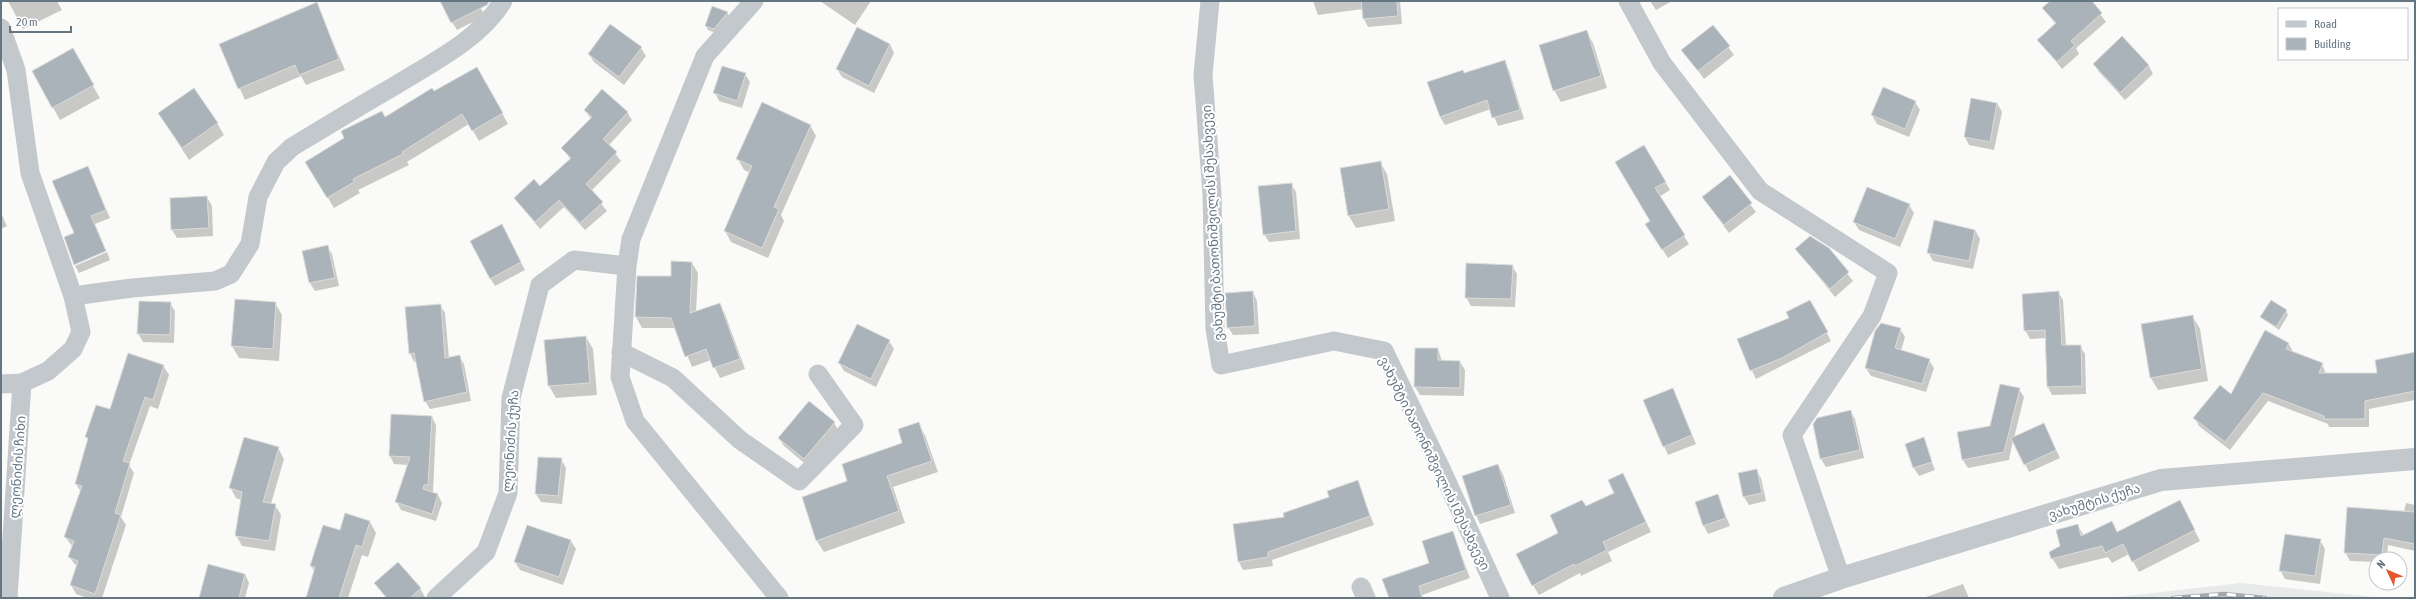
<svg xmlns="http://www.w3.org/2000/svg" width="2416" height="599" font-family="'Asap Condensed','Noto Sans Georgian',sans-serif">
<style>
.built{fill:#e8e9e9}
.shadow{fill:#0003}
.building{fill:#aab3b9;stroke:#dcdcda}
.lines{fill:none;stroke-linecap:round;stroke-linejoin:round}
.minor{stroke:#c3c8cc;stroke-width:19}
.tertiary{stroke:#c3c8cc;stroke-width:22}
.rail-casing{stroke:#a2aab0;stroke-width:4.5}
.rail{stroke:#fff;stroke-width:3;stroke-dasharray:9;stroke-linecap:butt}
.labels{text-anchor:middle;stroke-width:4;stroke-linejoin:round;paint-order:stroke}
.street-label{font-size:13px;fill:#657683;stroke:#fff}
</style>
<rect width="100%" height="100%" fill="#fafaf8"/>
<path class="built" d="M 2241,583 L 2375,597 L 2379,598 L 2109,598 Z"/>
<path class="shadow" d="M 8,1 L 57,1 L 62,10 L 23,29 Z
M 477,1 L 485,16 L 457,30 L 452,22 Z
M 820,1 L 871,1 L 855,25 Z
M 1313,1 L 1400,1 L 1402,24 L 1368,27 L 1364,19 L 1363,9 L 1318,15 Z
M 1650,1 L 1672,1 L 1656,10 Z
M 2052,1 L 2090,1 L 2106,22 L 2076,48 L 2079,54 L 2062,69 L 2039,40 L 2056,25 L 2044,8 Z
M 316,3 L 345,70 L 306,85 L 301,76 L 245,100 L 220,44 Z
M 727,12 L 729,16 L 716,33 L 708,30 L 706,26 Z
M 1713,26 L 1734,55 L 1704,79 L 1683,50 Z
M 1586,31 L 1593,43 L 1607,88 L 1561,102 L 1554,90 Z
M 2122,38 L 2149,66 L 2153,74 L 2125,100 L 2099,72 L 2094,64 Z
M 890,44 L 894,53 L 874,93 L 842,77 L 837,69 Z
M 641,48 L 646,56 L 624,85 L 594,62 L 589,54 Z
M 72,50 L 100,98 L 60,120 L 33,72 Z
M 1504,62 L 1509,70 L 1524,119 L 1498,126 L 1491,109 L 1445,125 L 1440,117 L 1464,74 Z
M 477,68 L 508,124 L 479,141 L 469,124 L 407,162 L 409,165 L 358,190 L 360,193 L 334,208 L 307,162 L 345,138 Z
M 745,74 L 750,82 L 742,108 L 719,101 L 715,93 Z
M 1915,102 L 1920,110 L 1909,137 L 1877,124 L 1872,115 Z
M 1997,103 L 2002,112 L 1994,150 L 1969,145 L 1965,137 Z
M 585,110 L 627,112 L 632,120 L 609,145 L 621,161 L 591,191 L 607,211 L 585,230 L 564,207 L 540,229 L 515,199 L 540,187 L 571,160 L 562,148 L 591,119 Z
M 159,114 L 217,123 L 224,135 L 189,160 Z
M 810,125 L 816,136 L 781,215 L 784,221 L 768,258 L 731,242 L 725,231 L 751,173 L 744,170 L 738,159 Z
M 1644,146 L 1670,190 L 1659,197 L 1689,244 L 1668,258 L 1651,232 Z
M 1380,162 L 1387,174 L 1395,221 L 1356,228 L 1349,216 Z
M 88,167 L 110,218 L 95,224 L 106,250 L 75,264 L 75,233 Z
M 1729,177 L 1756,212 L 1729,233 L 1703,198 Z
M 1291,184 L 1296,192 L 1300,239 L 1269,242 L 1264,234 Z
M 207,197 L 212,206 L 213,236 L 177,238 L 172,230 L 171,199 Z
M 1909,205 L 1914,213 L 1900,247 L 1859,230 L 1854,222 Z
M 1,213 L 7,226 L 1,229 Z
M 1975,230 L 1980,239 L 1973,269 L 1933,261 L 1928,252 Z
M 506,234 L 525,270 L 495,286 L 490,278 Z
M 327,246 L 332,254 L 339,286 L 315,291 L 310,283 L 304,252 Z
M 1796,249 L 1828,249 L 1853,281 L 1835,297 Z
M 107,252 L 110,260 L 79,273 L 75,266 Z
M 692,263 L 698,273 L 696,312 L 719,304 L 725,314 L 745,369 L 720,378 L 711,360 L 692,367 L 676,328 L 642,328 L 636,317 L 638,277 L 672,277 Z
M 1512,266 L 1517,274 L 1515,307 L 1471,306 L 1466,297 Z
M 1253,292 L 1257,301 L 1259,334 L 1233,335 L 1228,327 Z
M 2058,292 L 2063,300 L 2066,346 L 2080,346 L 2085,354 L 2086,394 L 2052,395 L 2048,387 L 2046,338 L 2030,339 L 2025,330 Z
M 170,303 L 175,311 L 174,343 L 143,342 L 138,333 Z
M 275,303 L 282,315 L 279,361 L 239,358 L 232,346 Z
M 440,305 L 445,313 L 449,358 L 459,356 L 464,364 L 471,401 L 430,409 L 425,401 L 417,361 L 414,362 L 410,353 Z
M 1814,309 L 1831,341 L 1756,379 L 1738,340 Z
M 2286,311 L 2288,315 L 2279,330 L 2261,317 Z
M 2193,317 L 2200,329 L 2208,381 L 2158,390 L 2151,378 Z
M 1900,329 L 1905,337 L 1901,351 L 1929,360 L 1934,368 L 1926,392 L 1871,376 L 1866,368 Z
M 586,337 L 593,349 L 597,395 L 556,398 L 549,386 L 545,341 Z
M 889,341 L 894,349 L 876,387 L 844,371 L 839,363 Z
M 2289,344 L 2293,352 L 2322,364 L 2326,374 L 2379,374 L 2415,360 L 2415,400 L 2369,409 L 2369,427 L 2329,427 L 2328,424 L 2268,401 L 2230,450 L 2199,426 L 2195,418 L 2232,396 Z
M 1438,349 L 1442,361 L 1460,362 L 1465,370 L 1464,396 L 1420,395 L 1415,387 Z
M 163,365 L 169,375 L 158,409 L 150,406 L 129,465 L 134,473 L 121,517 L 126,525 L 102,598 L 87,598 L 76,594 L 71,585 L 77,567 L 69,557 L 73,547 L 65,537 L 81,492 L 76,484 L 89,441 L 86,437 L 111,411 Z
M 1672,389 L 1696,444 L 1668,455 L 1645,401 Z
M 2019,389 L 2024,397 L 2014,438 L 2048,433 L 2060,458 L 2029,472 L 2013,440 L 2009,460 L 1968,468 L 1963,460 Z
M 1850,411 L 1855,419 L 1864,458 L 1826,467 L 1821,459 L 1814,424 Z
M 432,417 L 436,425 L 433,493 L 438,495 L 442,503 L 436,521 L 401,510 L 396,501 L 408,465 L 394,464 L 390,456 Z
M 834,423 L 839,431 L 809,467 L 784,446 L 779,438 Z
M 918,424 L 925,435 L 938,472 L 893,487 L 905,523 L 824,552 L 817,541 L 803,497 L 849,482 L 904,444 Z
M 1923,439 L 1935,470 L 1919,476 L 1914,468 Z
M 278,448 L 284,459 L 271,504 L 275,505 L 281,515 L 275,551 L 242,546 L 236,535 L 242,500 L 236,498 L 230,487 Z
M 539,458 L 561,459 L 566,468 L 562,504 L 541,502 L 536,494 Z
M 1498,465 L 1503,474 L 1515,513 L 1480,524 L 1476,515 Z
M 1756,470 L 1761,478 L 1766,501 L 1749,505 L 1744,497 L 1739,473 Z
M 1623,474 L 1651,532 L 1608,552 L 1612,561 L 1581,576 L 1580,573 L 1539,595 L 1533,585 L 1560,533 L 1586,507 L 1616,493 Z
M 1357,481 L 1374,525 L 1272,560 L 1273,566 L 1243,570 L 1239,562 L 1286,518 L 1330,498 Z
M 1717,495 L 1730,526 L 1708,534 L 1704,526 Z
M 2180,502 L 2200,541 L 2139,572 L 2129,554 L 2112,563 L 2108,557 L 2059,569 L 2052,558 L 2078,526 L 2084,536 L 2111,522 L 2117,533 Z
M 2406,503 L 2415,505 L 2415,551 L 2388,545 L 2387,559 L 2376,559 L 2376,562 L 2350,561 L 2345,552 L 2404,512 Z
M 370,522 L 376,533 L 368,557 L 362,555 L 348,598 L 307,598 L 315,572 L 311,566 L 340,532 Z
M 528,526 L 571,541 L 576,549 L 563,585 L 520,570 L 515,562 Z
M 1453,532 L 1470,578 L 1422,595 L 1424,598 L 1390,598 L 1430,563 Z
M 2320,540 L 2325,549 L 2320,584 L 2285,579 L 2280,570 Z
M 245,574 L 249,583 L 245,598 L 201,598 Z
M 375,583 L 420,588 L 425,597 L 386,598 Z
M 1963,584 L 1969,598 L 1923,598 Z"/>
<path class="building" d="M 440,1 L 490,1 L 487,5 L 451,23 Z
M 1361,1 L 1397,1 L 1398,16 L 1363,19 Z
M 2050,1 L 2092,1 L 2102,13 L 2071,41 L 2075,45 L 2057,62 L 2037,40 L 2056,23 L 2042,8 Z
M 317,2 L 339,59 L 299,75 L 295,65 L 238,89 L 219,44 Z
M 712,6 L 728,12 L 714,29 L 705,26 Z
M 610,24 L 642,47 L 619,77 L 588,54 Z
M 1713,25 L 1730,46 L 1698,71 L 1681,50 Z
M 857,27 L 890,44 L 869,86 L 836,69 Z
M 1587,30 L 1601,76 L 1553,91 L 1539,45 Z
M 2122,36 L 2149,65 L 2120,93 L 2093,64 Z
M 73,48 L 94,85 L 52,108 L 32,71 Z
M 1505,60 L 1520,110 L 1492,118 L 1487,100 L 1440,117 L 1427,82 L 1463,70 L 1464,73 Z
M 722,66 L 746,73 L 737,101 L 713,93 Z
M 477,67 L 503,113 L 472,131 L 462,114 L 402,152 L 403,154 L 353,179 L 354,182 L 327,198 L 305,162 L 344,138 L 341,131 L 382,111 L 385,117 L 432,88 L 434,91 Z
M 1883,87 L 1916,101 L 1905,129 L 1871,115 Z
M 194,88 L 218,123 L 182,148 L 158,113 Z
M 602,89 L 628,112 L 603,139 L 617,152 L 586,184 L 603,202 L 580,223 L 559,200 L 535,222 L 514,198 L 534,179 L 540,186 L 571,158 L 561,148 L 592,117 L 584,110 Z
M 1971,98 L 1997,103 L 1990,142 L 1964,137 Z
M 762,102 L 811,125 L 774,207 L 779,209 L 762,248 L 724,231 L 752,166 L 736,159 Z
M 1644,145 L 1666,182 L 1655,188 L 1685,235 L 1662,250 L 1645,224 L 1650,221 L 1615,162 Z
M 1381,161 L 1389,209 L 1348,216 L 1340,168 Z
M 88,166 L 106,210 L 91,216 L 106,251 L 74,265 L 64,237 L 74,233 L 52,181 Z
M 1730,175 L 1752,203 L 1724,225 L 1702,197 Z
M 1292,183 L 1296,231 L 1263,235 L 1258,186 Z
M 1867,187 L 1910,204 L 1895,239 L 1853,222 Z
M 207,196 L 209,228 L 171,230 L 170,198 Z
M 1934,220 L 1975,230 L 1969,261 L 1927,253 Z
M 502,224 L 521,262 L 490,279 L 470,241 Z
M 1810,236 L 1829,248 L 1849,272 L 1830,289 L 1795,249 Z
M 328,245 L 335,278 L 309,283 L 302,251 Z
M 671,261 L 692,262 L 690,313 L 720,303 L 740,359 L 713,368 L 706,349 L 685,357 L 671,318 L 635,317 L 637,276 L 671,276 Z
M 1466,263 L 1513,265 L 1511,299 L 1465,298 Z
M 1253,291 L 1255,326 L 1227,328 L 1225,293 Z
M 2059,291 L 2062,345 L 2081,345 L 2082,386 L 2047,387 L 2045,330 L 2024,331 L 2022,294 Z
M 235,299 L 276,302 L 273,349 L 231,346 Z
M 1810,300 L 1828,332 L 1782,358 L 1750,371 L 1737,339 L 1789,318 L 1786,312 Z
M 2271,300 L 2287,310 L 2276,327 L 2260,317 Z
M 139,301 L 171,302 L 170,335 L 137,334 Z
M 441,304 L 445,358 L 460,355 L 467,392 L 424,402 L 414,353 L 409,354 L 405,307 Z
M 2193,315 L 2202,369 L 2150,378 L 2141,324 Z
M 1881,323 L 1901,328 L 1895,348 L 1930,359 L 1922,384 L 1865,368 L 1875,331 Z
M 857,324 L 890,340 L 871,379 L 838,363 Z
M 2265,330 L 2289,343 L 2286,349 L 2323,363 L 2319,373 L 2377,373 L 2375,360 L 2415,352 L 2415,391 L 2365,401 L 2365,419 L 2324,419 L 2324,416 L 2263,393 L 2225,442 L 2193,418 L 2220,385 L 2231,394 Z
M 586,336 L 590,383 L 548,386 L 544,340 Z
M 1415,348 L 1438,348 L 1438,360 L 1460,361 L 1460,388 L 1414,387 Z
M 128,353 L 164,365 L 153,400 L 145,397 L 123,461 L 130,463 L 115,513 L 121,515 L 95,594 L 70,585 L 78,561 L 68,557 L 74,541 L 64,537 L 82,486 L 75,484 L 88,438 L 85,437 L 96,405 L 110,409 Z
M 2000,384 L 2020,388 L 2004,452 L 1962,460 L 1957,432 L 1990,426 Z
M 1673,388 L 1692,435 L 1663,447 L 1643,400 Z
M 809,401 L 835,422 L 804,459 L 778,438 Z
M 1851,410 L 1860,450 L 1820,459 L 1813,424 L 1817,418 Z
M 391,414 L 432,416 L 428,485 L 424,485 L 423,489 L 438,494 L 432,514 L 395,502 L 410,457 L 389,456 Z
M 919,422 L 932,461 L 887,476 L 899,511 L 816,541 L 802,497 L 847,481 L 842,464 L 902,443 L 898,429 Z
M 2044,423 L 2056,450 L 2024,465 L 2011,438 Z
M 244,437 L 279,447 L 263,502 L 276,504 L 269,541 L 235,536 L 242,492 L 229,488 Z
M 1924,437 L 1932,462 L 1913,468 L 1905,444 Z
M 538,457 L 562,458 L 558,496 L 535,494 Z
M 1498,464 L 1511,505 L 1475,516 L 1462,476 Z
M 1757,469 L 1762,493 L 1743,497 L 1738,473 Z
M 1623,473 L 1646,522 L 1603,542 L 1607,550 L 1575,566 L 1574,564 L 1532,586 L 1516,554 L 1558,533 L 1550,515 L 1582,500 L 1586,506 L 1614,493 L 1608,480 Z
M 1358,480 L 1370,516 L 1268,552 L 1268,557 L 1238,562 L 1233,524 L 1284,517 L 1283,513 L 1329,497 L 1327,491 Z
M 1718,494 L 1726,518 L 1703,526 L 1695,502 Z
M 2180,500 L 2195,530 L 2132,562 L 2123,544 L 2105,553 L 2102,546 L 2051,559 L 2049,552 L 2060,546 L 2056,530 L 2078,524 L 2081,536 L 2112,521 L 2117,532 Z
M 2347,507 L 2415,512 L 2415,544 L 2384,538 L 2382,555 L 2344,553 Z
M 345,513 L 370,521 L 362,547 L 356,545 L 339,598 L 306,598 L 315,567 L 310,566 L 323,525 L 340,530 Z
M 527,525 L 571,540 L 559,577 L 514,562 Z
M 1453,531 L 1466,570 L 1419,586 L 1422,598 L 1389,598 L 1382,579 L 1429,563 L 1422,541 Z
M 2285,534 L 2321,539 L 2315,576 L 2279,571 Z
M 398,562 L 421,588 L 410,598 L 387,598 L 374,583 Z
M 208,564 L 245,574 L 239,598 L 199,598 Z"/>
<g class="lines">
<path class="minor" d="M 754,1 L 705,56 L 631,239 L 627,266 L 620,377 L 635,421 L 779,598
M 1210,1 L 1203,75 L 1212,194 L 1215,329 L 1221,365 L 1334,341 L 1384,351 L 1443,473 L 1500,598
M 1628,1 L 1662,63 L 1760,191 L 1888,273 L 1872,316 L 1792,435 L 1841,578
M 1,28 L 16,70 L 30,173 L 73,296 L 81,332 L 73,349 L 48,371 L 22,383 L 1,384
M 73,296 L 132,288 L 215,281 L 231,274 L 250,244 L 258,197 L 276,162 L 292,147 C 325,127 358,107 391,88 C 428,65 481,39 503,1
M 621,352 L 673,378 L 740,440 L 799,481 L 854,425 L 818,374
M 1361,587 L 1366,598
M 8,598 L 22,383
M 436,598 L 486,552 L 508,493 L 511,398 L 540,285 L 574,260 L 627,266"/>
<path class="tertiary" d="M 1784,598 L 1841,578 L 2161,480 L 2415,459"/>
<defs>
<path id="rail" d="M 2173,598 L 2224,594 L 2265,598"/>
</defs>
<use href="#rail" class="rail-casing"/>
<use href="#rail" class="rail"/>
</g>
<g class="labels">
<g class="street-label">
<text transform="translate(1212 223) rotate(-93)" y="5">ვახუშტი ბათონიშვილის I შესახვევი</text>
<text transform="translate(510 441) rotate(-86)" y="5">ლეონიძის ქუჩა</text>
<text transform="translate(1435 463) rotate(64)" y="5">ვახუშტი ბათონიშვილის I შესახვევი</text>
<text transform="translate(17 467) rotate(-86)" y="5">ლეონიძის ჩიხი</text>
<text transform="translate(2094 501) rotate(-17)" y="5">ვახუშტის ქუჩა</text>
</g>
</g>
<rect width="2416" height="599" fill="none" stroke="#657683" stroke-width="4"/>
<rect x="2278" y="8" width="130" height="52" fill="#ffffff" stroke="#c1c8cd"/>
<rect x="2286" y="21" width="20" height="6" fill="#c3c8cc" stroke="#c1c8cd"/>
<text x="2314" y="28" font-size="12" fill="#657683">Road</text>
<rect x="2286" y="38" width="20" height="12" fill="#aab3b9" stroke="#c1c8cd"/>
<text x="2314" y="48" font-size="12" fill="#657683">Building</text>
<g transform="translate(2388 571) rotate(314)"><circle r="19" fill="#ffffff" stroke="#c1c8cd"/>
<path d="M0-3L7 15L0 10L-7 15Z" fill="#e4572e"/>
<text y="-6" font-size="11" font-weight="bold" text-anchor="middle" fill="#657683">N</text>
</g>
<path d="M10 26v6h61v-6" fill="none" stroke="#657683" stroke-width="2"/>
<text x="16" y="26" font-size="12" fill="#657683" stroke="#ffffff" stroke-width="3" paint-order="stroke">20 m</text>
</svg>
